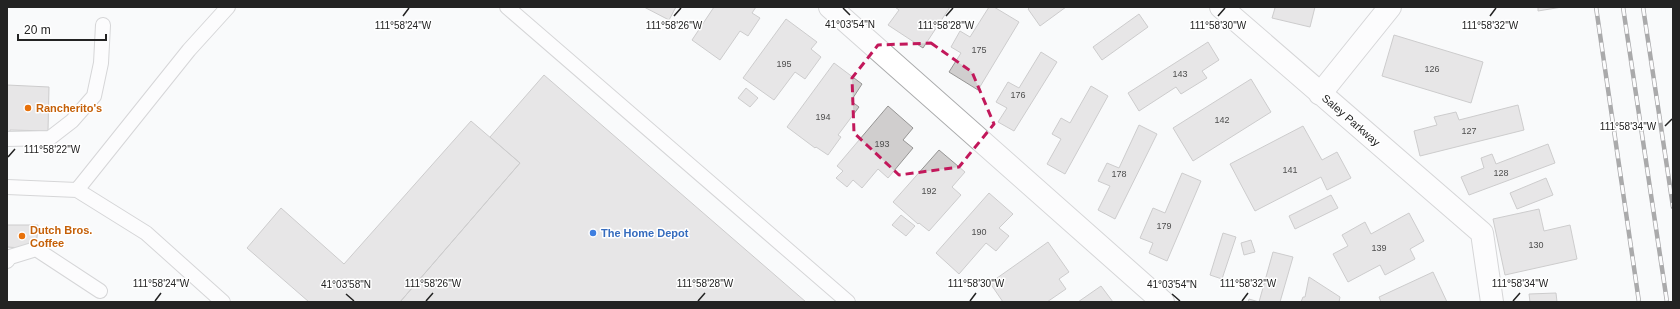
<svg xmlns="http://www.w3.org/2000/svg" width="1680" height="309" font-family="Arial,sans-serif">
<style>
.building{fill:#d0cece;stroke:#969594}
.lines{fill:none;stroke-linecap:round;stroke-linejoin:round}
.lane-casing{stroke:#aaabac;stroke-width:16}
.street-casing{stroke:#aaabac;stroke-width:24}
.lane{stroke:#fff;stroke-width:14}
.street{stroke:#fff;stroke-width:22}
.rail-casing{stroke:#49494a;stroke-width:4.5}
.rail{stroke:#fff;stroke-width:3;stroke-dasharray:9;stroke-linecap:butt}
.marked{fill:none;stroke:#c2185b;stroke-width:3;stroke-dasharray:8 5;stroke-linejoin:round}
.ticks{fill:none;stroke:#232323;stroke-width:1.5}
.food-dot{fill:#e8710a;stroke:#fff;stroke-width:1.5}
.shop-dot{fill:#3f7fe0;stroke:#fff;stroke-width:1.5}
.labels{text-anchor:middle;stroke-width:3;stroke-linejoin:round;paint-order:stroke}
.number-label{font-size:9px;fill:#4e4e4e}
.food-label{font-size:11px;font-weight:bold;fill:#c56008;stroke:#fff;text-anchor:start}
.street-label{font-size:11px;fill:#232323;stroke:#fff}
.shop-label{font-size:11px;font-weight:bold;fill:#366cbe;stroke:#fff;text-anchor:start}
.ticks-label{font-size:10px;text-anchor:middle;fill:#232323;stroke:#fff;stroke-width:3;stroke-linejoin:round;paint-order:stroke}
</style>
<rect width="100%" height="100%" fill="#f9fafb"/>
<path class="building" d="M 644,7 L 676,7 L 669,20 Z
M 714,7 L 756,7 L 752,13 L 760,18 L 748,36 L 740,31 L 720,60 L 692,40 Z
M 895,7 L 950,7 L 923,48 L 888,25 L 899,10 Z
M 989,7 L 994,7 L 1019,22 L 978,90 L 949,72 L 961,53 L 951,47 L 960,31 L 970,37 Z
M 1030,7 L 1066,7 L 1040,26 L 1028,9 Z
M 1273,7 L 1315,7 L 1310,27 L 1272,18 L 1275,8 Z
M 1538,7 L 1562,7 L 1538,11 Z
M 1139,14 L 1148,27 L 1102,60 L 1093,47 Z
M 786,19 L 817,42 L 811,49 L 821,57 L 805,79 L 795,72 L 774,100 L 743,78 Z
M 1394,35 L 1483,62 L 1471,103 L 1382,76 Z
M 1208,42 L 1219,60 L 1202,71 L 1207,78 L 1181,94 L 1176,87 L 1139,111 L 1128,93 Z
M 1041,52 L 1057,62 L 1014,131 L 998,122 L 1007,108 L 996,102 L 1008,82 L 1019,88 Z
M 834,63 L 862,84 L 851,101 L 859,107 L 838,135 L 841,137 L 828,155 L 816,147 L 815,148 L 787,127 Z
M 544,75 L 806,302 L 400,302 L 520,163 L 490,137 Z
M 1251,79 L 1271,112 L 1193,161 L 1173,128 Z
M 7,85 L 49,87 L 48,131 L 10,130 L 10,134 L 7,134 Z
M 1091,86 L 1108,96 L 1065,174 L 1047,164 L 1061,139 L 1052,134 L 1061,118 L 1070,123 Z
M 746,88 L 758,98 L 750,107 L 738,98 Z
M 1518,105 L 1524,130 L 1420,156 L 1414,131 L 1437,125 L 1434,117 L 1456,112 L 1459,120 Z
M 888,106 L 913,128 L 903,140 L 913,148 L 888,178 L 878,169 L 862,188 L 853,180 L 847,187 L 836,178 L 843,171 L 837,166 Z
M 471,121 L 520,163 L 400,302 L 309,302 L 247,248 L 281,208 L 344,264 Z
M 1139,125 L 1157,134 L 1115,219 L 1098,210 L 1110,186 L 1098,181 L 1107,163 L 1119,168 Z
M 1303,126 L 1322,160 L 1337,152 L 1351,178 L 1327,190 L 1321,177 L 1255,211 L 1230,164 Z
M 1548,144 L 1555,163 L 1469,195 L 1461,177 L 1484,168 L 1481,158 L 1492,154 L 1496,164 Z
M 939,150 L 965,172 L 952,187 L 961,195 L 929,231 L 919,223 L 918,224 L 893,202 Z
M 1182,173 L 1201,181 L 1167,261 L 1149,253 L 1153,243 L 1140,238 L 1153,208 L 1165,213 Z
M 1546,178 L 1553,195 L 1517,209 L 1510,193 Z
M 989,193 L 1013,214 L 999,228 L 1009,236 L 996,251 L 986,243 L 959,274 L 936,253 Z
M 1331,195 L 1338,208 L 1295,229 L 1289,216 Z
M 1539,209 L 1544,231 L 1570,225 L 1577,259 L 1505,275 L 1493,219 Z
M 1409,213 L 1424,241 L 1410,249 L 1415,259 L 1385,275 L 1380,265 L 1348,282 L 1333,254 L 1348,246 L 1342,235 L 1365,222 L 1371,234 Z
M 901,215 L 915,226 L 906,236 L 892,225 Z
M 7,225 L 38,225 L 36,249 L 7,247 Z
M 1223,233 L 1236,237 L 1222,279 L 1210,275 Z
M 1251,240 L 1255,252 L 1244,255 L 1241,243 Z
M 1048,242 L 1069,272 L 1059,279 L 1066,289 L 1047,302 L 1003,302 L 990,283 Z
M 1273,252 L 1293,257 L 1280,302 L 1248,302 L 1249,299 L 1259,302 Z
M 1433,272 L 1447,302 L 1381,302 L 1379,297 Z
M 1309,277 L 1340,297 L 1339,302 L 1301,302 L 1303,297 L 1305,297 Z
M 1101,286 L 1113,302 L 1078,302 Z
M 1556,293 L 1557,302 L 1530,302 L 1529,294 Z"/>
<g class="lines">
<defs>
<path id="lane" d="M 507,7 L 848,302
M 7,139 L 50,138 L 72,121 L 94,96 L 101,63 L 103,25
M 7,187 L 77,190 L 146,233 L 223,302
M 77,190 L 189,50 L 228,7
M 7,261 L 10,257 L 36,249 L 100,291"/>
<path id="street" d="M 830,7 L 1163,302
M 1221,7 L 1482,233 L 1492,302
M 1320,94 L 1390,7"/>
</defs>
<use href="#lane" class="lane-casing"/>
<use href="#street" class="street-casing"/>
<use href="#lane" class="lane"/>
<use href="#street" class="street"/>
<defs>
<path id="rail" d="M 1596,7 L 1639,302
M 1623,7 L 1667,302
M 1643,7 L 1673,207"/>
</defs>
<use href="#rail" class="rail-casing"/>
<use href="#rail" class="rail"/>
</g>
<path d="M0 0H1680V309H0ZM 931,43 L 972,72 L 994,124 L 959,167 L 899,175 L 854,133 L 852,78 L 878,45 Z" fill="#f9fafb" fill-opacity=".55" fill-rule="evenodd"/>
<path class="marked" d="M 931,43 L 972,72 L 994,124 L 959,167 L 899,175 L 854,133 L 852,78 L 878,45 Z"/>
<path class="ticks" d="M 843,8 L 850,15M 403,16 L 409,8M 674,16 L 681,8M 946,16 L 953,8M 1218,16 L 1225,8M 1490,16 L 1496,8M 1665,126 L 1672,119M 8,157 L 15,149M 346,294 L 354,301M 1172,294 L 1180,301M 155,301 L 161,293M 426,301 L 433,293M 698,301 L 705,293M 970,301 L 976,293M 1242,301 L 1248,293M 1513,301 L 1520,293"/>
<g class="food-dot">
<circle cx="28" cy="108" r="4"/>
<circle cx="22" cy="236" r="4"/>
</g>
<circle class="shop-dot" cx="593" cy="233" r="4"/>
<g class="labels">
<g class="number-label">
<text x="979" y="53">175</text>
<text x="784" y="67">195</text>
<text x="1432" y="72">126</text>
<text x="1180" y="77">143</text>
<text x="1018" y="98">176</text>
<text x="823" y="120">194</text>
<text x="1222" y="123">142</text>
<text x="1469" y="134">127</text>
<text x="882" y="147">193</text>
<text x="1290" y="173">141</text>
<text x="1501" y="176">128</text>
<text x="1119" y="177">178</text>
<text x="929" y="194">192</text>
<text x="1164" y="229">179</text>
<text x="979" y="235">190</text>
<text x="1536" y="248">130</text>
<text x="1379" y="251">139</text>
</g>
<g class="food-label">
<text x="36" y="112">Rancherito's</text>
<text x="30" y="234">Dutch Bros.<tspan x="30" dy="13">Coffee</tspan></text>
</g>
<g class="street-label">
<text transform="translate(1351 120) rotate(41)" y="4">Saley Parkway</text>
</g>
<g class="shop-label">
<text x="601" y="237">The Home Depot</text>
</g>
</g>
<g class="ticks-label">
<text x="850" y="28">41°03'54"N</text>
<text x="403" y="29">111°58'24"W</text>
<text x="674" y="29">111°58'26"W</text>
<text x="946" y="29">111°58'28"W</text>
<text x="1218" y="29">111°58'30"W</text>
<text x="1490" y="29">111°58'32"W</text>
<text x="1628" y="130">111°58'34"W</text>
<text x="52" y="153">111°58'22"W</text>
<text x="161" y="287">111°58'24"W</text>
<text x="433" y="287">111°58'26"W</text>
<text x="705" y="287">111°58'28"W</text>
<text x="976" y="287">111°58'30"W</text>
<text x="1248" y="287">111°58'32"W</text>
<text x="1520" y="287">111°58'34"W</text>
<text x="346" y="288">41°03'58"N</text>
<text x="1172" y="288">41°03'54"N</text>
</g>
<rect width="1680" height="309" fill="none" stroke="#232323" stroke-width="16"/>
<path d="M18 34v6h88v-6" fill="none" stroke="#232323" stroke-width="2"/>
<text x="24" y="34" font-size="12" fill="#232323" stroke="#ffffff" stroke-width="3" paint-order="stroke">20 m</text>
</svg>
